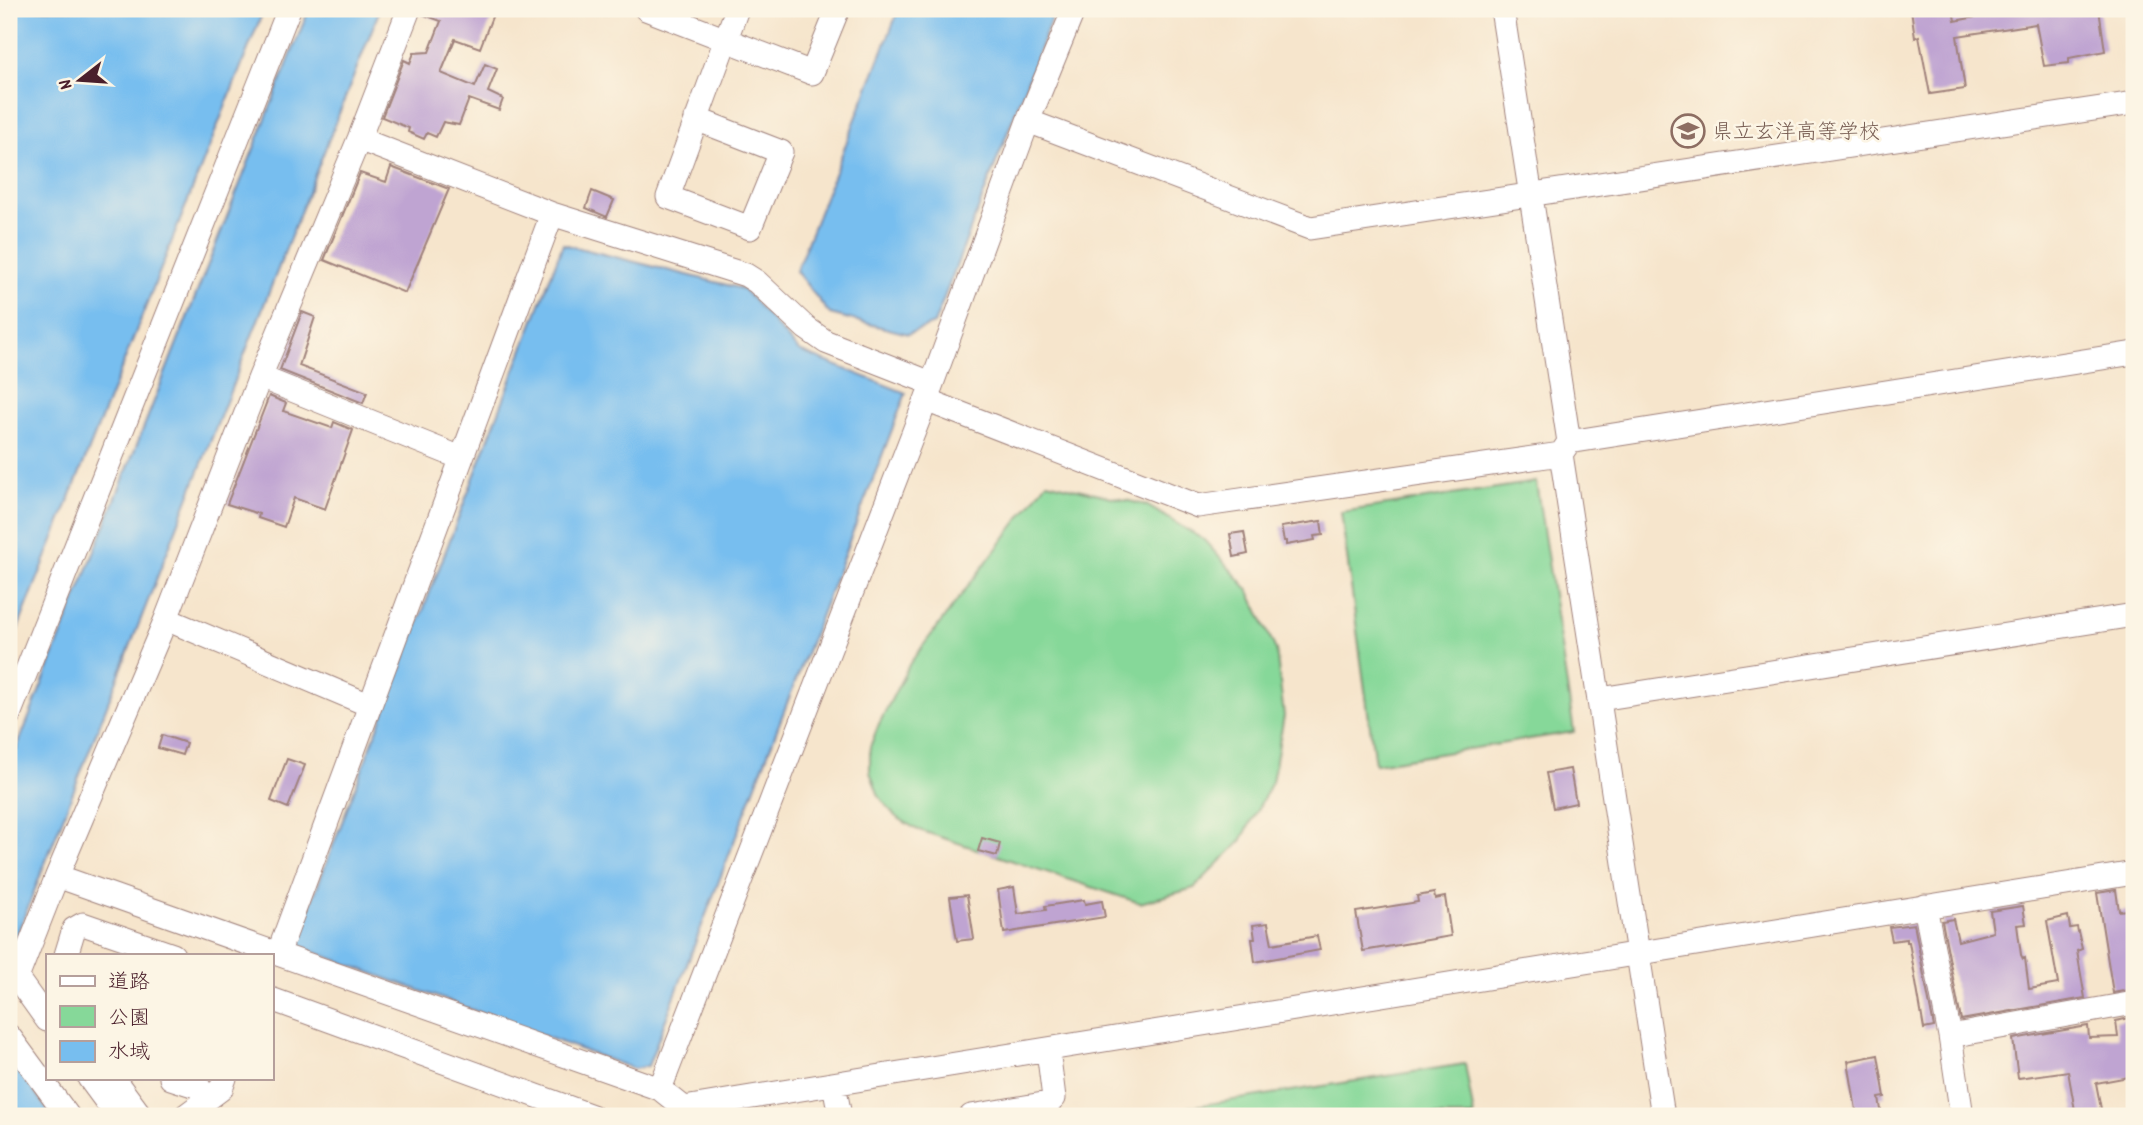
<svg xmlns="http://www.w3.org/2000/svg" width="2143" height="1125" font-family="Dekko,'Klee One',sans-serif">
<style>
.green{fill:#86d899;stroke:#687c62;stroke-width:2}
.water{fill:#77beef;stroke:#606e8d;stroke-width:2}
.building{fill:#bfa4d2}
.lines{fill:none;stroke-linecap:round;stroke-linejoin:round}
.minor-casing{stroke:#a0827c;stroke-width:25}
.minor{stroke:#fff;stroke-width:23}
.labels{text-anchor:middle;stroke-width:5;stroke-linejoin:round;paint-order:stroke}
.education-label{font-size:21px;fill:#785e54;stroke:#fcf5e5;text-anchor:start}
</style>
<rect width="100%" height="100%" fill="#fcf5e5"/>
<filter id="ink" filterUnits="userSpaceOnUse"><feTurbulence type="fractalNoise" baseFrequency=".0143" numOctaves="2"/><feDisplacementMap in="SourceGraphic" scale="14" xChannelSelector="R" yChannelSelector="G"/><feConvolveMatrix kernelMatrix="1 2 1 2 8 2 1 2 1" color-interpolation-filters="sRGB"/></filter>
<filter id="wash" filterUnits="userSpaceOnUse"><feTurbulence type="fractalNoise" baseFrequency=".00686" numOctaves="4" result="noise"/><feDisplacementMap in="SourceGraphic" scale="28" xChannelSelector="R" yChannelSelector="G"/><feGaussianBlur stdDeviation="1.57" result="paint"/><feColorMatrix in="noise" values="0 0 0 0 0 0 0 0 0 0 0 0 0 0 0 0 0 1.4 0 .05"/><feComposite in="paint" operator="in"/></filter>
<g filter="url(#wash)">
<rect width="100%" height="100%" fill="#f6e5cc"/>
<path class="green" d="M 1047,482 L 1146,505 L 1204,540 L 1248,589 L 1276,650 L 1284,716 L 1272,782 L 1241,841 L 1194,888 L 1140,903 L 916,829 L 895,816 L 879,796 L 870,772 L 870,747 L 879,724 L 910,663 Z
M 1536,482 L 1574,732 L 1375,764 L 1341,512 Z
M 1465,1064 L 1474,1116 L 1190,1116 L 1189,1107 Z"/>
<path class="water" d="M 9,9 L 264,9 L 9,651 Z
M 309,9 L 380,9 L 15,940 L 9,947 L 9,768 Z
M 899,9 L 1055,9 L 934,324 L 908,334 L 830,314 L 796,271 Z
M 563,244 L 743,289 L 799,351 L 906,393 L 648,1066 L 634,1069 L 295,945 Z
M 9,1057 L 52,1116 L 9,1116 Z"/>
<g id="blocks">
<path class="building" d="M 423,9 L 495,9 L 480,48 L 455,39 L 441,73 L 475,87 L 485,64 L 497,69 L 488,92 L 503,99 L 499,110 L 469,99 L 459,125 L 443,122 L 436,137 L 427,133 L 424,139 L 408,132 L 409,128 L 382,117 L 404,60 L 410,63 L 414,53 L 429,52 L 441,21 L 422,14 Z
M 1911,9 L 1953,9 L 1955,21 L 1991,14 L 1990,9 L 2099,9 L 2105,51 L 2069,58 L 2069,63 L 2044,66 L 2036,24 L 1957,36 L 1965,89 L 1930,94 L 1919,36 L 1915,38 Z
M 391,167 L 449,189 L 405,293 L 324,260 L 360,173 L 386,182 Z
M 592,191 L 614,200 L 607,217 L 586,208 Z
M 302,312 L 315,317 L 299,366 L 367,392 L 363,403 L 280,370 Z
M 269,396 L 286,403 L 283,411 L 332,428 L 334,422 L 353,430 L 325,509 L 294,498 L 284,527 L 258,518 L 259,514 L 227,504 Z
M 1321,521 L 1323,535 L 1314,536 L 1315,540 L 1286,545 L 1286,541 L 1284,541 L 1281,527 Z
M 1244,532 L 1248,554 L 1234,557 L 1230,534 Z
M 162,735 L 186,743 L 182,755 L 158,748 Z
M 287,759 L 305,765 L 288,808 L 271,801 Z
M 1570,769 L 1576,803 L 1553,808 L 1546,773 Z
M 982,838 L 1000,843 L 997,856 L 978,851 Z
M 1014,887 L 1018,914 L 1046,910 L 1045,906 L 1084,900 L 1085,904 L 1102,901 L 1105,917 L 1004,933 L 998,890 Z
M 2116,890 L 2119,911 L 2127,910 L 2134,954 L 2134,989 L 2113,993 L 2097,893 Z
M 1434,893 L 1435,899 L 1445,897 L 1451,936 L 1363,951 L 1356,912 L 1418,902 L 1417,896 Z
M 967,895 L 974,939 L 957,941 L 950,897 Z
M 2023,906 L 2026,924 L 2017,925 L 2021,955 L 2023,959 L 2025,958 L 2029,989 L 2058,984 L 2047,921 L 2068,916 L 2070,928 L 2077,927 L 2082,949 L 2077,951 L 2085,998 L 1961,1020 L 1942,921 L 1953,919 L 1958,941 L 1993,932 L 1990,911 Z
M 1268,923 L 1272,944 L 1317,936 L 1320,950 L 1255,962 L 1252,939 L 1255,939 L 1253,925 Z
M 1914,924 L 1934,1027 L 1924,1029 L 1909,942 L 1907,942 L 1907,939 L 1892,941 L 1889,927 Z
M 2134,1017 L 2134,1076 L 2096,1083 L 2102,1114 L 2076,1116 L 2068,1071 L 2018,1078 L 2013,1039 L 2088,1026 L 2089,1038 L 2118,1037 L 2116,1021 Z
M 1878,1055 L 1885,1097 L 1879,1098 L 1882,1116 L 1857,1116 L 1848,1061 Z"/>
</g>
</g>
<g filter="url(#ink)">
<use href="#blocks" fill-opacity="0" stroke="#a0827c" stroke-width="2"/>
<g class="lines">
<defs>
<path id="minor" d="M 409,9 L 359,139 L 260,377 L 166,619 L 57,876 L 660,1089 L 684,1108 L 2134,873
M 646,9 L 812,73 L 838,9
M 1502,9 L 1569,442 L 1561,454 L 1663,1116
M 696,119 L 781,152 L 750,228 L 668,197 L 737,9
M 1028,121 L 1310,228 L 2134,103
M 359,139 L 552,214 L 746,275 L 757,282 L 806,328 L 826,342 L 931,383
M 260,377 L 461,458
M 926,400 L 1198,506 L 1561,454
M 1569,442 L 2134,353
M 166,619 L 369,705
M 1600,699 L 2134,615
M 9,715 L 289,9
M 1925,906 L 1950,1036 L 1962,1116
M 278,954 L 552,214
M 66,955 L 74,929 L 83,924 L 173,955
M 271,999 L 592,1116
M 47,1020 L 17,978 L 57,876
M 9,1036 L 68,1116
M 1950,1036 L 2134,1003
M 89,1078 L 117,1116
M 113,1078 L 141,1116
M 171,1078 L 199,1087 L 206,1100
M 834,1084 L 840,1116
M 660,1089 L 926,400 L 1028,121 L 1074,9
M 185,1116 L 221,1089 L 225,1078
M 971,1116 L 1049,1103 L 1054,1098 L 1048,1050"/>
</defs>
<use href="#minor" class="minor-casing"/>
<use href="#minor" class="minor"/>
</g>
</g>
<defs>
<symbol id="school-ring" viewBox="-11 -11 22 22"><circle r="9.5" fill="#fcf5e5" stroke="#8d6e63" stroke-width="1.5"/><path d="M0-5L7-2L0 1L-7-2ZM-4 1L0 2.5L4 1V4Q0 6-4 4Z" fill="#8d6e63"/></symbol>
</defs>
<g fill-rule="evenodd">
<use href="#school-ring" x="1669" y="112" width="38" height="38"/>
</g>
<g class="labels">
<g class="education-label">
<text x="1712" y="138">県立玄洋高等学校</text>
</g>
</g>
<rect width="2143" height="1125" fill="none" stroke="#fcf5e5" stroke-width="35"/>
<rect x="46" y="954" width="228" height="126" fill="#fcf5e5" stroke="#b59f9b" stroke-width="2"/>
<rect x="60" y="976" width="35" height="10" fill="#ffffff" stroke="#b59f9b" stroke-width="2"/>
<text x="108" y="988" font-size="21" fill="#4a1f2b">道路</text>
<rect x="60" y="1006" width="35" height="21" fill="#86d899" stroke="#b59f9b" stroke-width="2"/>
<text x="108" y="1024" font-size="21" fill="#4a1f2b">公園</text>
<rect x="60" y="1041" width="35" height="21" fill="#77beef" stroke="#b59f9b" stroke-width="2"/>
<text x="108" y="1058" font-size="21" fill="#4a1f2b">水域</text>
<g transform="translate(80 80) rotate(253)" stroke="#fcf5e5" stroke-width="5" paint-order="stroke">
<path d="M0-5L12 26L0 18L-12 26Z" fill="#4a1f2b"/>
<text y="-10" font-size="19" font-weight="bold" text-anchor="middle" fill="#4a1f2b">N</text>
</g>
</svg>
